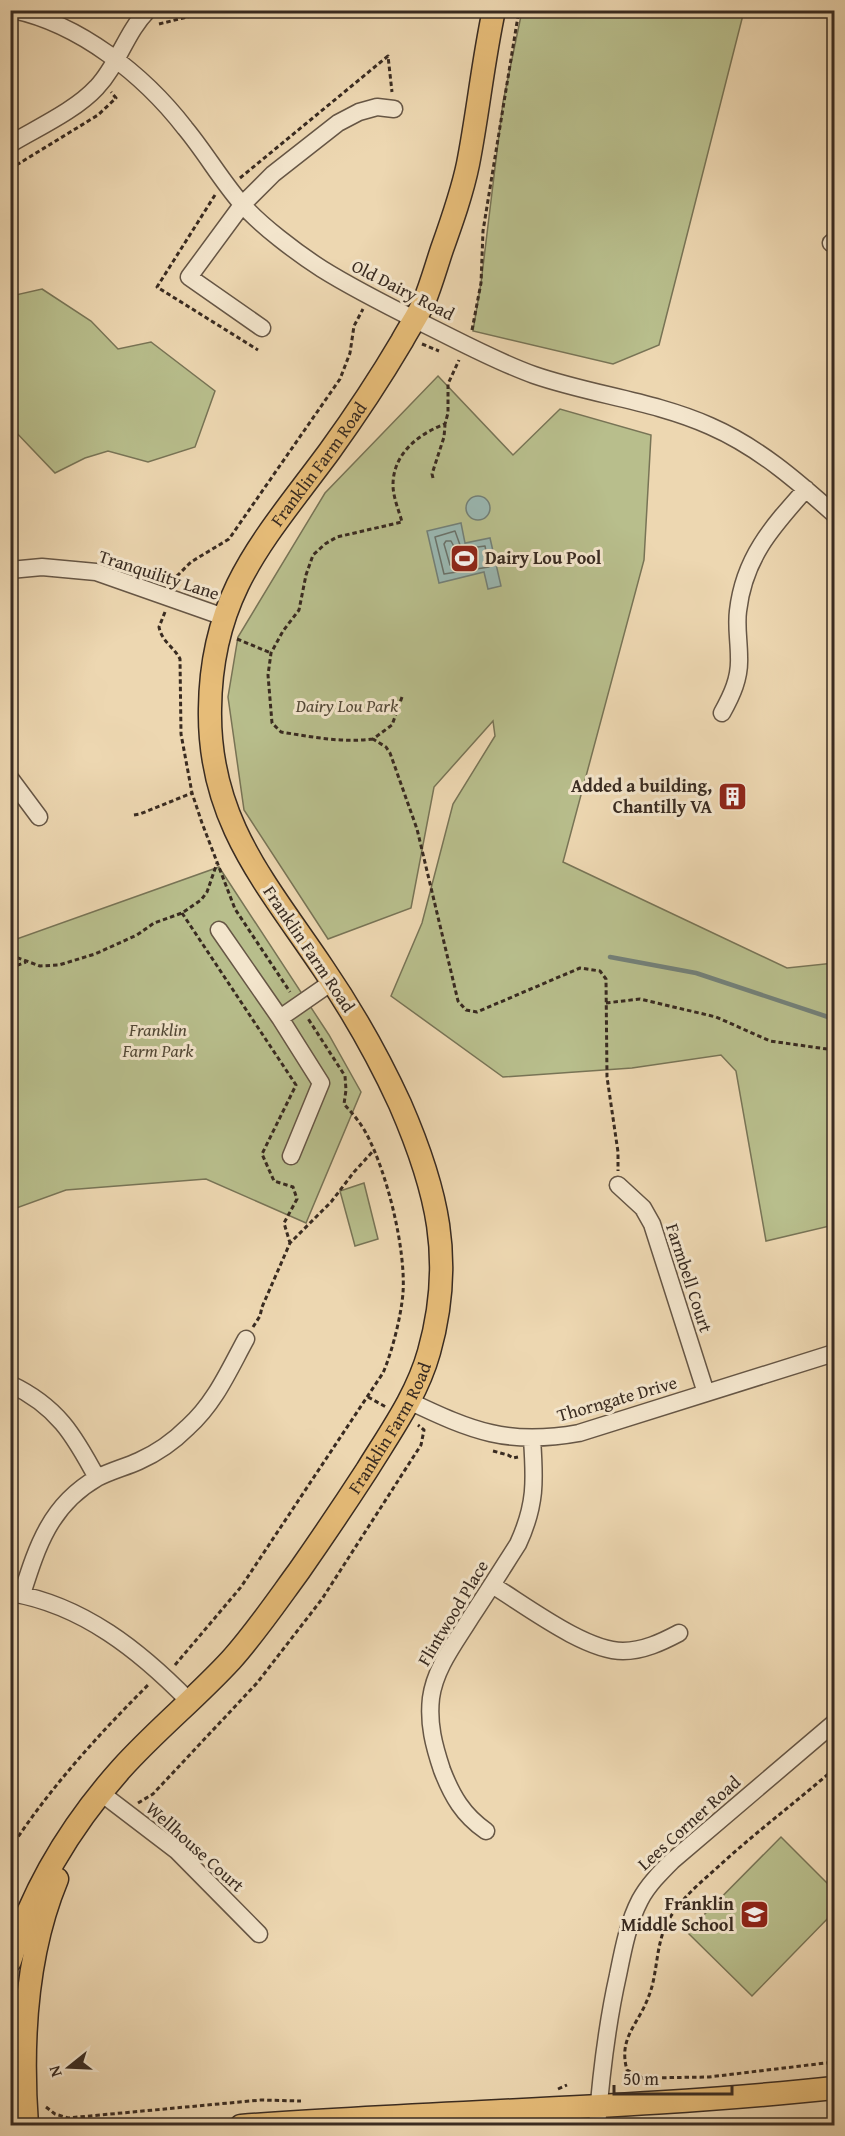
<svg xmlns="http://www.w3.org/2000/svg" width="845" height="2136" font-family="'Gentium Book Plus',serif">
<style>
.green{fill:#b8be8c;stroke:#787456;stroke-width:1.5}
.water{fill:#9ab8b2;stroke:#738078;stroke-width:1.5}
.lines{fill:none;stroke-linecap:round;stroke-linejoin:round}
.shore{stroke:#6a726a;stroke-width:1.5}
.stream{stroke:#738078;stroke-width:4.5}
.minor-casing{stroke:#665645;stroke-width:19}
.major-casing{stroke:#392b21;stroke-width:25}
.path{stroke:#392b21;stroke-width:3;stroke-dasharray:4.5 3;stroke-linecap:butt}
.minor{stroke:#f3e5cc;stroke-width:16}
.major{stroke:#e6bc78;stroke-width:22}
.labels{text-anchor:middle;stroke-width:6;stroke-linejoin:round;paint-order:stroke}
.street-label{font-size:18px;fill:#392b21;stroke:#f3e5cc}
.poi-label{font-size:18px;font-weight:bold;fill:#392b21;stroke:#f3e5cc;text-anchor:end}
.park-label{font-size:18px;font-style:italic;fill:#524836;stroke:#f3e5cc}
</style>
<rect width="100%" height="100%" fill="#edd7b1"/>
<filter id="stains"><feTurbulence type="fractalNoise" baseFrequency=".00333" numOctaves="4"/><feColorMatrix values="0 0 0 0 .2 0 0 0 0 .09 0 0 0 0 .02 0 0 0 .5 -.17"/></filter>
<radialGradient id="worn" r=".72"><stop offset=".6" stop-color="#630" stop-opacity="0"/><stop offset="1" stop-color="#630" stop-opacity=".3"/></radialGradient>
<path class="green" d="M 522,11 L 744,11 L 659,345 L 613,364 L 473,331 L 481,283 L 503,102 Z
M 42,289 L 91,321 L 118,349 L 151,342 L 215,391 L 195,447 L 148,462 L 108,451 L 85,458 L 55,473 L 11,427 L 11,296 Z
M 438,376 L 513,455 L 560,409 L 651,435 L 644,560 L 563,862 L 787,968 L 834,963 L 834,1225 L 766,1241 L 736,1071 L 721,1055 L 632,1068 L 503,1077 L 391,996 L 422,923 L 453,804 L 495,736 L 493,721 L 434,787 L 411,908 L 328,939 L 244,810 L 228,697 L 238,637 L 325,493 Z
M 219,867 L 329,1035 L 361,1092 L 306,1223 L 206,1179 L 66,1190 L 11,1210 L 11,941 Z
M 364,1183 L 378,1239 L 355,1246 L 340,1191 Z
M 781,1837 L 834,1890 L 834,1912 L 752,1996 L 687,1932 Z"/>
<path class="water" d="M466 508a12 12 0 1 1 24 0a12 12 0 1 1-24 0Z
M 461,523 L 465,543 L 490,538 L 501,586 L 488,589 L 484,572 L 439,583 L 427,531 Z"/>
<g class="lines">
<path class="shore" d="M 455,531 L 460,545 L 463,549 L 485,546 L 489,567 L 444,574 L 435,537 Z
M 446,541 L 451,541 L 458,554 L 468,557 L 468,562 L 450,565 L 444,544 Z"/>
<path class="stream" d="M 610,957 L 696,973 L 834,1019"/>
<defs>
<path id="minor" d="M 13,10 C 80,24 144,75 185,128 C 205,152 221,180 241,203 C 260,225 297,253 322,269 C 354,289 388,306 422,323 C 459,341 495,361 534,375 C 592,395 654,401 710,426 C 758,447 796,480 834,514
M 10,140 L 12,143 C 39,127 76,110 97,87 C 118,65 126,32 148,10
M 831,243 L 834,241
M 262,328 L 189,277 L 242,205 L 273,174 L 338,123 L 359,112 L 377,107 L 394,109
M 10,570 L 42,567 L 96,572 L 224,617
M 722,713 C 732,695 740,678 739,657 C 739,641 736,626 738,611 C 744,558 772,527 806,489
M 10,778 L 39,817
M 219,930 L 280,1018 L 332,982
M 280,1018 L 321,1083 L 291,1156
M 618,1185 L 643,1208 L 652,1224 L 706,1393
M 10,1384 C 57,1406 74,1435 97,1478
M 409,1401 C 472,1431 508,1446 579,1433 L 834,1353
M 492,1585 C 525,1605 585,1651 623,1651 C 643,1651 662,1642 679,1633
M 11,1593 C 83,1605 140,1651 189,1701
M 22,1594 C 37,1547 50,1505 97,1478 C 110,1471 126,1467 139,1461 C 157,1453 175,1440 188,1427 C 215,1403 229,1370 246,1339
M 101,1793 L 177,1851 L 259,1934
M 486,1831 C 463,1815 452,1796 442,1770 C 434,1746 428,1724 431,1698 C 435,1668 455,1643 471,1617 C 487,1593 502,1569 518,1544 C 536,1505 535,1481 532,1439
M 597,2126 C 601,2075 607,2024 618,1975 C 623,1950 628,1923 640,1900 C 648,1885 660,1873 672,1861 L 834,1723"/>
<g id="major">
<path id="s1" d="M 10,1961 C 32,1890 72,1824 121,1769 C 155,1731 196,1698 231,1660 C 256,1632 277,1601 299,1571 C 322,1538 345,1504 367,1470 C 391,1431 417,1395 429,1352 C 455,1260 437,1189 400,1104 C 378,1056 353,1012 323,968 C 266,883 208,820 210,709 C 211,593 264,540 329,452 C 355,416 379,380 402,341 C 409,328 418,315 424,302 C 431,285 436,267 442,249 C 452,221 462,193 468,164 C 478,113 483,61 494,10"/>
<path d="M 27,2126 C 21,2043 25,1956 57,1879"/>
<path d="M 241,2126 C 438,2111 637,2109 834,2088"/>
</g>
</defs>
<use href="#minor" class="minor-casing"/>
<use href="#major" class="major-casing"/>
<path class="path" d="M 159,24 L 215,10
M 10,169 L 98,115 L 116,98 L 111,92
M 240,178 L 388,56 L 392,92
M 215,195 L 157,287 L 258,350
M 439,311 L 451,318
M 472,330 L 481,283 L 483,231 L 519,10
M 422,344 L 439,351
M 433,478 L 432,474 L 444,437 L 445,425
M 174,583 L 176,577 L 191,562 L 229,539 L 340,379 L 350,353 L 354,326 L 363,309
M 165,612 L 159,627 C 162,642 174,647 180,659 L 181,734 L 192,793 L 202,823 L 235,909 L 290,992
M 237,639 L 271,653
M 402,697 L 392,725 L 373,739 L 386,747 L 390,753 L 417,829 L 458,1001 L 466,1010 L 477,1012 L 580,968 L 600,971 L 606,979 L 607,1077 L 618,1152 L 618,1171
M 373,739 C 343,743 312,737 281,732 L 272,723 L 268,675 L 271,653 L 283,631 L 299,610 L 306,575 L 313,555 L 325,544 L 337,537 L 402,522 C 399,511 393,497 393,485 C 393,454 418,434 445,424 L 448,413 L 448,384 L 459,360
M 134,815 L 140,814 L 192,793
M 182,913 L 296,1085 L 262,1154 L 274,1181 L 293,1187 L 297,1199 L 284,1223 L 290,1243
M 10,955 L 40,966 L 59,965 L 95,954 L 137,935 L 154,923 L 182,913 L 201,900 L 207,892 L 217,863
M 10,968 L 26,962
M 606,1003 L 640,999 L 716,1017 L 770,1041 L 834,1050
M 253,1327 L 260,1316 L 262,1307 L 290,1243 L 331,1202 L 354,1172 L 374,1150
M 368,1397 L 386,1407
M 493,1451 L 508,1455 L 513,1458 L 518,1457
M 175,1665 L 241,1587 L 383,1373 C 392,1352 401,1317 403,1293 C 406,1249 387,1172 366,1133 C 360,1122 352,1113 344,1104 L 346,1090 L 345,1076 L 307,1017
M 834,1769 C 796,1802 756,1832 719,1866 C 700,1883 679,1900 667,1923 C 655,1947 658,1975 648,1998 C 638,2025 618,2038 627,2070 L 643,2078 L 709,2077 L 834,2062
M 138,1803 L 153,1794 L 257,1683 L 322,1599 L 421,1445 L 424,1430 L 418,1425
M 10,1849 C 49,1789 97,1736 148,1685 L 150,1687
M 558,2089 L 567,2085
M 46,2107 L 55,2114 L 68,2118 L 261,2100 L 301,2101"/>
<use href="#minor" class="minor"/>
<use href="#major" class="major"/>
</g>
<defs>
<symbol id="stadium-square" viewBox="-11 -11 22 22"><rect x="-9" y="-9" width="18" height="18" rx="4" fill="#8f2418" stroke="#f3e5cc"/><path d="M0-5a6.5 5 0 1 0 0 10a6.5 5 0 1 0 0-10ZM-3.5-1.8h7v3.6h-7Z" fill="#fff"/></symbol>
<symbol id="building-square" viewBox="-11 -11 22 22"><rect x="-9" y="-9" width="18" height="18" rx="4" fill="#8f2418" stroke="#f3e5cc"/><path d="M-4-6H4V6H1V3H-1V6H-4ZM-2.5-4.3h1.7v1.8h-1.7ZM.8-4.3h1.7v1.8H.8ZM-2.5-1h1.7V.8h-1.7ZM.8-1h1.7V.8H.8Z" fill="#fff"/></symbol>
<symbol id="school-square" viewBox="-11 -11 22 22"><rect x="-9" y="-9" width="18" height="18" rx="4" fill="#8f2418" stroke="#f3e5cc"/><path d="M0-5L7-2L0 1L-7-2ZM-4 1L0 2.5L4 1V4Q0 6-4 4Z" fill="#fff"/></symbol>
</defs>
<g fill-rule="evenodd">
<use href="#stadium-square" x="448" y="542" width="33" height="33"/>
<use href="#building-square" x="716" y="780" width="33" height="33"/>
<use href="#school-square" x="738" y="1898" width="33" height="33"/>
</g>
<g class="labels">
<g class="street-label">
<text transform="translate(403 290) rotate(27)" y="6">Old Dairy Road</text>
<text dy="6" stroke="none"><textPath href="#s1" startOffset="1720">Franklin Farm Road</textPath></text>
<text transform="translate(159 575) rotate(18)" y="6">Tranquility Lane</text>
<text transform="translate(309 949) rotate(56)" y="6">Franklin Farm Road</text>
<text transform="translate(689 1278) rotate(72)" y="6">Farmbell Court</text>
<text transform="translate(617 1399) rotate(-16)" y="6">Thorngate Drive</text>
<text dy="6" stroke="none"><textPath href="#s1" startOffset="660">Franklin Farm Road</textPath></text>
<text transform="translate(453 1613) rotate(-59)" y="6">Flintwood Place</text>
<text transform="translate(689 1823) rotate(-42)" y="6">Lees Corner Road</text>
<text transform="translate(195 1847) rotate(42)" y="6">Wellhouse Court</text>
</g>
<g class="poi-label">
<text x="485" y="564" text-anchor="start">Dairy Lou Pool</text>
<text x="712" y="792">Added a building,<tspan x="712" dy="21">Chantilly VA</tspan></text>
<text x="734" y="1910">Franklin<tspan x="734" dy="21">Middle School</tspan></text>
</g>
<g class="park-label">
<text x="347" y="712">Dairy Lou Park</text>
<text x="158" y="1036">Franklin<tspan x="158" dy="21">Farm Park</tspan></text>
</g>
</g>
<rect width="845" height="2136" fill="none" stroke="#edd7b1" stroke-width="36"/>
<rect x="12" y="12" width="821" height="2112" fill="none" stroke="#392b21" stroke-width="3"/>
<rect x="18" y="18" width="809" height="2100" fill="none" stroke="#392b21" stroke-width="1.5"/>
<g transform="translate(69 2067) rotate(252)" stroke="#f3e5cc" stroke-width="4.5" paint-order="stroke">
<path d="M0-4.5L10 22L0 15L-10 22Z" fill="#392b21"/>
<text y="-9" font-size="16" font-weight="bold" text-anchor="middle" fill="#392b21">N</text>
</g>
<path d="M614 2085v9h118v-9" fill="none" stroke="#392b21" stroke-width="3"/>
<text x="623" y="2085" font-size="18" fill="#392b21" stroke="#f3e5cc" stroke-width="4.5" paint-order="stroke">50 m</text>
<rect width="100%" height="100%" filter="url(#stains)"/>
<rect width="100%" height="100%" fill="url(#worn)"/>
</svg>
